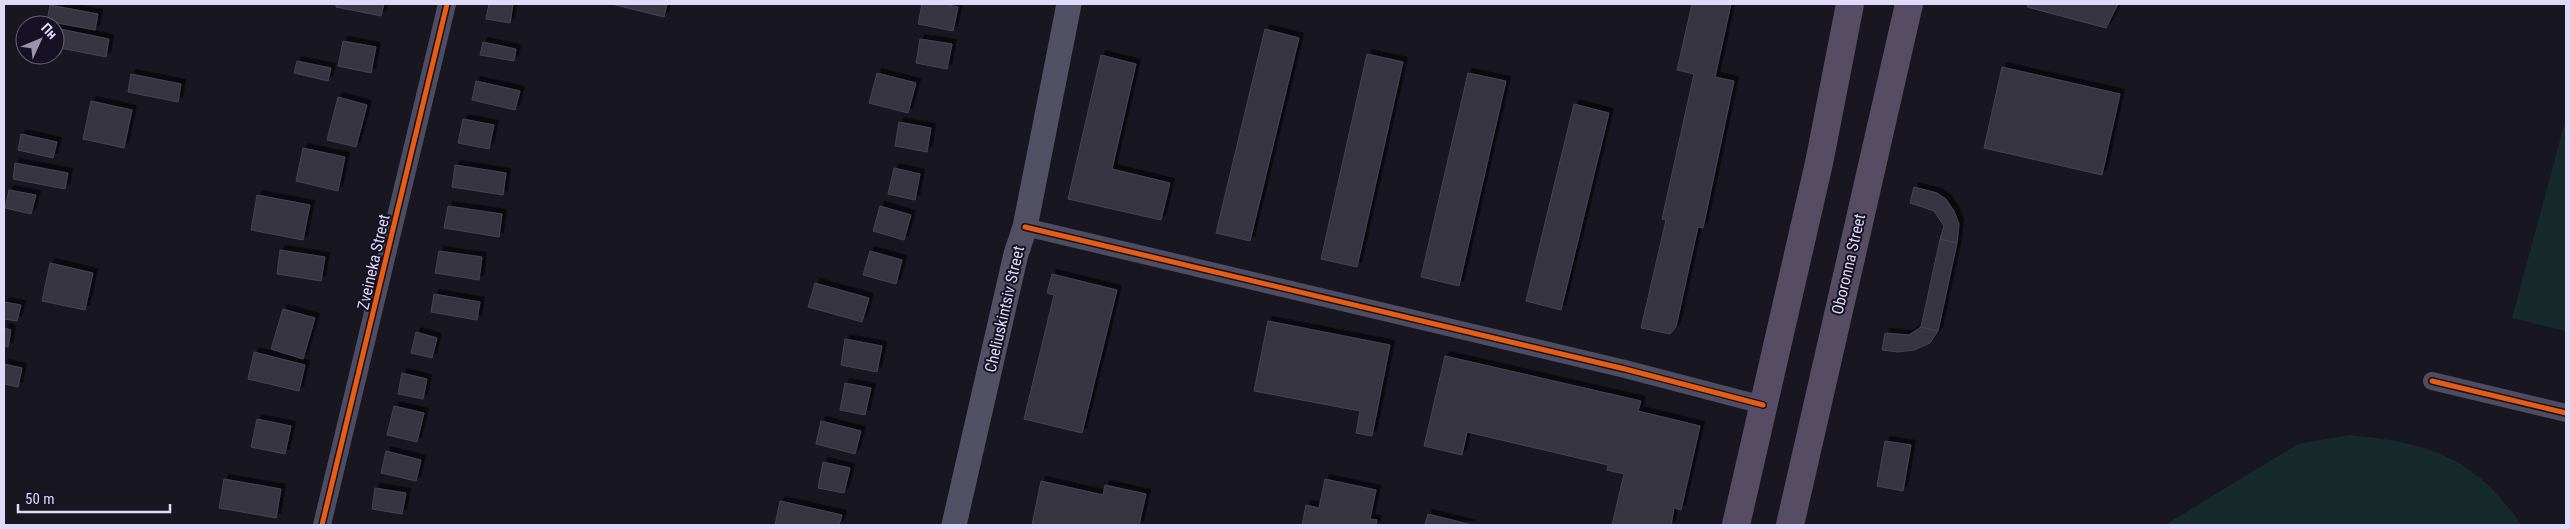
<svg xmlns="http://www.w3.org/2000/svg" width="2570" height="529" font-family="'Roboto Condensed',sans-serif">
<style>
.green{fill:#162a2b}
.building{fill:#383442;stroke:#464353;filter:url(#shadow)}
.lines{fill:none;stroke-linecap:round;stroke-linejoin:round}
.street{stroke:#4e4c5f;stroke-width:18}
.secondary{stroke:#525065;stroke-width:25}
.primary{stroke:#564d64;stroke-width:28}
.cycleway-casing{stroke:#161224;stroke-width:8}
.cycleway{stroke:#e95d12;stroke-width:5}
.labels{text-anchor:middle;stroke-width:4;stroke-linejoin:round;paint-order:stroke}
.street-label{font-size:16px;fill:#dfdafa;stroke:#161224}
</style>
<defs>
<filter id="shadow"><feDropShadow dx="4.5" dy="-4.5" stdDeviation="0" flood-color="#0009"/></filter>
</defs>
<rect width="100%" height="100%" fill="#181620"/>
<path class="green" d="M 2566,118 L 2566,331 L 2512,318 Z
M 2349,435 C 2430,443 2473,456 2522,525 L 2165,525 L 2298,444 Z"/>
<path class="building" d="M 336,4 L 384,4 L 381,16 L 336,7 Z
M 489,4 L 513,4 L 510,23 L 486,19 Z
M 612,4 L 667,4 L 664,17 Z
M 922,4 L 943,4 L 958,7 L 953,31 L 918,24 Z
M 1692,4 L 1731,4 L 1715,77 L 1734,81 L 1703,228 L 1698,227 L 1676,327 L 1670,334 L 1641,328 L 1666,220 L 1662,219 L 1694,74 L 1677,70 Z
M 2028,4 L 2118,4 L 2106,28 L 2027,7 Z
M 50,5 L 98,14 L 95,30 L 47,21 Z
M 55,28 L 109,39 L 106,57 L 55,47 Z
M 1265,29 L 1299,38 L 1250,241 L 1216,233 Z
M 920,39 L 952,44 L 947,69 L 916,63 Z
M 343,41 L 376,47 L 371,73 L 338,66 Z
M 483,42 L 516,49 L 514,61 L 480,55 Z
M 1367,54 L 1403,62 L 1357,267 L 1321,259 Z
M 1101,55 L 1136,64 L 1112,169 L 1170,183 L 1161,220 L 1068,199 Z
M 297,61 L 331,68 L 328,81 L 294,73 Z
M 2002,67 L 2120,94 L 2102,175 L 1984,148 Z
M 877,73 L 916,83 L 908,113 L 869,103 Z
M 1468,73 L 1506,81 L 1459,286 L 1421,277 Z
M 131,74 L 181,84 L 178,102 L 128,92 Z
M 476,81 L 520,91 L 515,110 L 472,100 Z
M 338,97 L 367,105 L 356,147 L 327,140 Z
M 91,101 L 132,110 L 124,148 L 83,139 Z
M 1574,104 L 1609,113 L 1561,310 L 1526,301 Z
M 463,119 L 494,125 L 489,149 L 458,143 Z
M 899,122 L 931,128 L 927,152 L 895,146 Z
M 21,134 L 57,142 L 53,158 L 18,150 Z
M 303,148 L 345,157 L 338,191 L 296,181 Z
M 15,163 L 68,173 L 65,189 L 13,179 Z
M 455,165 L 506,173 L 503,195 L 452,187 Z
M 894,168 L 920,174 L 915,200 L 888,194 Z
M 1914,187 L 1937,193 L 1946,199 L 1954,211 L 1959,224 L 1957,243 L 1940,239 L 1944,226 L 1934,211 L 1910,203 Z
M 9,190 L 36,195 L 31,214 L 5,208 Z
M 257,195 L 310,205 L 303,240 L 251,230 Z
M 448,206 L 502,214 L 499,237 L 444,228 Z
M 880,206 L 911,215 L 904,240 L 873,231 Z
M 1940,239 L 1957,243 L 1938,331 L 1921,327 Z
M 280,250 L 325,257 L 321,281 L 277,274 Z
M 439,251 L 482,257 L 479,280 L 435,273 Z
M 870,251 L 902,260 L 896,284 L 863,275 Z
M 50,263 L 93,273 L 85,310 L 42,301 Z
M 1052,274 L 1117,290 L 1082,433 L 1024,419 L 1054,295 L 1047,293 Z
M 815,283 L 869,298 L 862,322 L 808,307 Z
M 434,294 L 480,302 L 477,320 L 431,312 Z
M 4,302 L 21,305 L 17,321 L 4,319 Z
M 283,309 L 315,318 L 303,359 L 271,349 Z
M 1268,321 L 1390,345 L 1372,436 L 1356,433 L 1360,411 L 1254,391 Z
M 1921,327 L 1938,331 L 1930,343 L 1914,350 L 1898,352 L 1882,350 L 1885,333 L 1909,335 Z
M 4,328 L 11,330 L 8,347 L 4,346 Z
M 416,332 L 437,338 L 432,358 L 411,353 Z
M 845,339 L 882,346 L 877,372 L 841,365 Z
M 254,352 L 305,365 L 299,391 L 248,379 Z
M 1445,356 L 1641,401 L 1638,411 L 1700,426 L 1681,510 L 1674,508 L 1671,525 L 1612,525 L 1624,474 L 1607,470 L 1608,465 L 1467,432 L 1462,455 L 1424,446 Z
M 4,364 L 22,368 L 18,387 L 4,384 Z
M 402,373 L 427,379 L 423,399 L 398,394 Z
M 845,383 L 871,388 L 865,415 L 840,410 Z
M 394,406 L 424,413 L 417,442 L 387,435 Z
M 257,419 L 291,426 L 285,454 L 251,447 Z
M 821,421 L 861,431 L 855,454 L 816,444 Z
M 1885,441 L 1911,445 L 1903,491 L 1877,486 Z
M 386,451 L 421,460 L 416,481 L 381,473 Z
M 823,462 L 850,468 L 844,493 L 818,488 Z
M 224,479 L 281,489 L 276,518 L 219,508 Z
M 1325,479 L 1376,490 L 1370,519 L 1377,520 L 1376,525 L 1302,525 L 1306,505 L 1319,508 Z
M 1041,481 L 1103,495 L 1105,485 L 1146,494 L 1139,525 L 1032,525 Z
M 375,488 L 406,493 L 402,514 L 372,509 Z
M 780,501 L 842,515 L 839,525 L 775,525 Z
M 1428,514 L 1472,525 L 1425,525 Z"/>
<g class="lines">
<path class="street" d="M 1025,227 L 1625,369 L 1763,405
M 2432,381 L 2566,413
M 322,525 L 447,4"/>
<path class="secondary" d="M 954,525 L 1016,254 L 1025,227 L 1069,4"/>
<path class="primary" d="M 1736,525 L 1819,163 L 1850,4
M 1790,525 L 1909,4"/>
<defs>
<path id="cycleway" d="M 1025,227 L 1625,369 L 1763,405
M 2432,381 L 2566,413
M 322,525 L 447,4"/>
</defs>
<use href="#cycleway" class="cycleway-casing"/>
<use href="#cycleway" class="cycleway"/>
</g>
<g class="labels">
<g class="street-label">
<text transform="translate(373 262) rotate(-77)" y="6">Zveineka Street</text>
<text transform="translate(1848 264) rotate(-77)" y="6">Oboronna Street</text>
<text transform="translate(1004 309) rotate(-77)" y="6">Cheliuskintsiv Street</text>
</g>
</g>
<rect width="2570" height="529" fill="none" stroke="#dfdafa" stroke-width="10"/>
<g transform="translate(40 40) rotate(46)"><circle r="24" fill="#161224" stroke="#66627a"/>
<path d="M0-4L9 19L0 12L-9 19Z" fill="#9995ae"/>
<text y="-8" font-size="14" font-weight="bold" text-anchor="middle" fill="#dfdafa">Пн</text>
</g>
<path d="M18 504v8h152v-8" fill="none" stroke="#dfdafa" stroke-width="2.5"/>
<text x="25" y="504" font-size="15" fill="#dfdafa" stroke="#161224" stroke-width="4" paint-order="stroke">50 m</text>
</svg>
